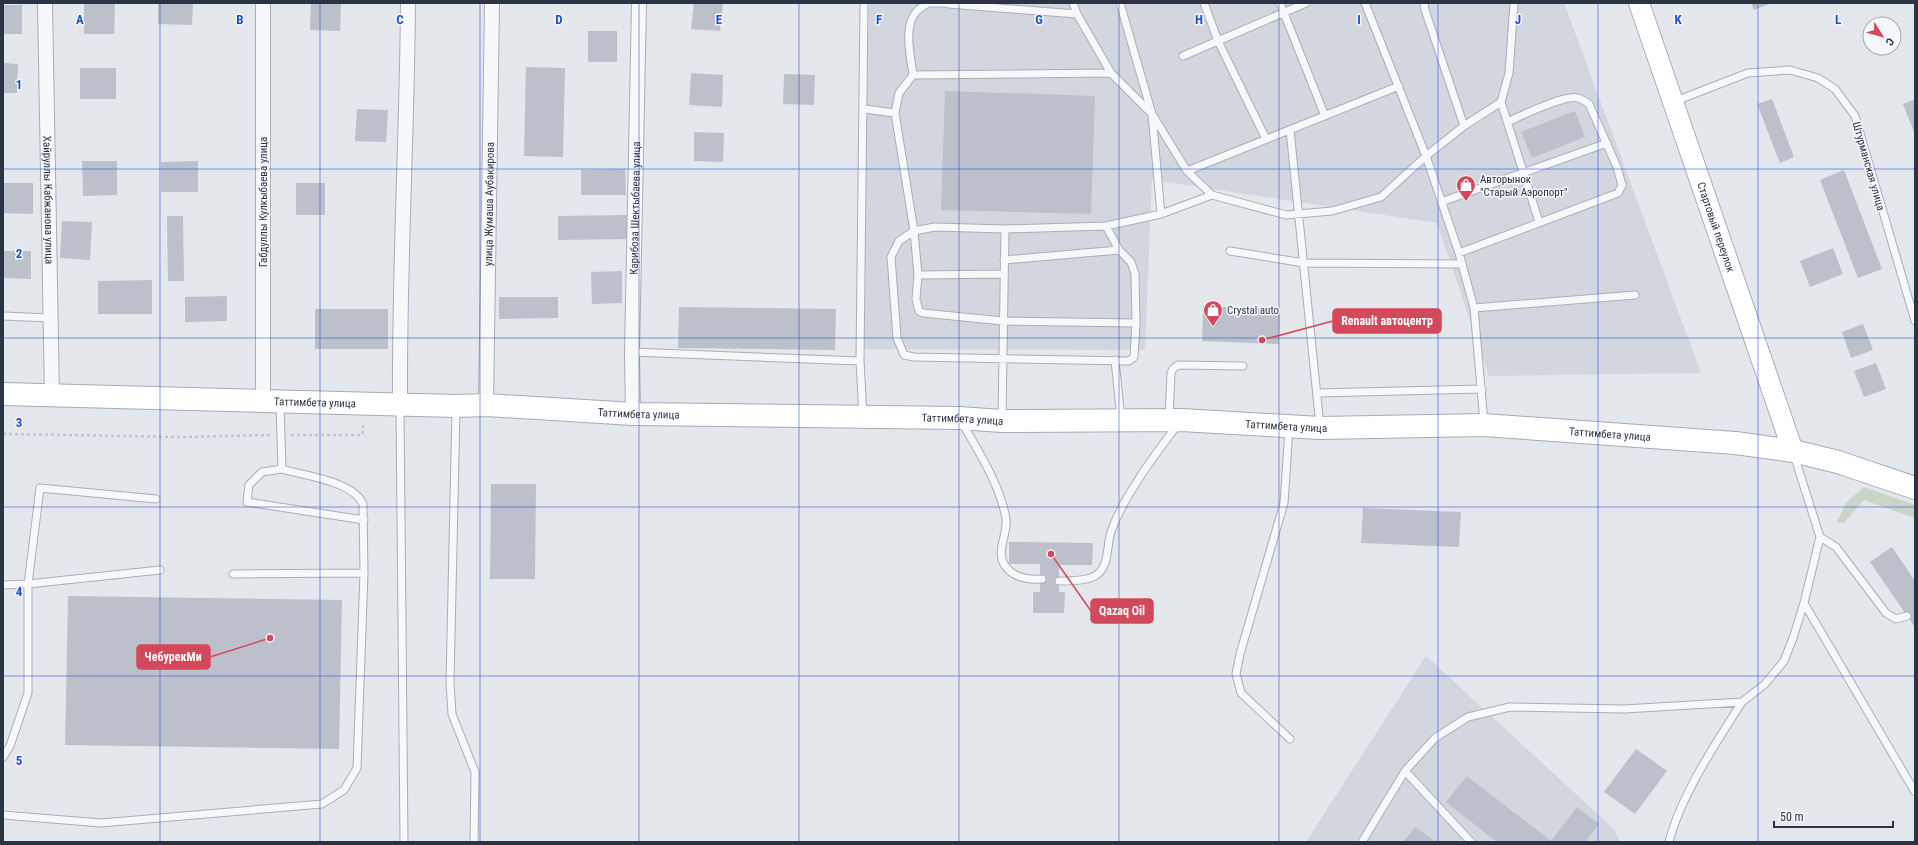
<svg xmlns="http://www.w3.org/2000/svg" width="1918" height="845" font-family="'Roboto Condensed',sans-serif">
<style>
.built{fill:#d2d6de}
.green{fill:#c9d6c5}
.building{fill:#bbc0ca}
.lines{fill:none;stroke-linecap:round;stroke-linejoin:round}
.lane-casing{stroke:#a9aeb7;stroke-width:9}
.street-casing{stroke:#a9aeb7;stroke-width:16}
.secondary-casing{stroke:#a9aeb7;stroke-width:22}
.primary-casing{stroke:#a3abb8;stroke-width:24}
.path{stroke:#c2c5cb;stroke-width:2.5;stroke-dasharray:3 3;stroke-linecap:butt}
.lane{stroke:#f7f8fa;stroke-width:7}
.street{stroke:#f7f8fa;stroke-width:14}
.secondary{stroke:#fff;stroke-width:20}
.primary{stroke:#fff;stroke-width:22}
.grid{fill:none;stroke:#1d4ed8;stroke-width:1;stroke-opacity:0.55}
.labels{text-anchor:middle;stroke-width:3;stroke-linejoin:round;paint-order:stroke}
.street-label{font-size:11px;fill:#2b3445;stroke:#f4f6f9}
.poi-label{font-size:11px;fill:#2b3445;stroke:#f4f6f9;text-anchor:start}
.grid-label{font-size:13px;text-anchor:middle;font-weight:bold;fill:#1d4ed8;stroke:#f4f6f9;stroke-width:3;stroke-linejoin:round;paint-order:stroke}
.leader{fill:none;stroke:#d1495b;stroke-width:1.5}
.callout-dot{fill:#d1495b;stroke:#f4f6f9;stroke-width:1.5}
.callout{fill:#d1495b;stroke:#d1495b;stroke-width:1.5}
.callout-label{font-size:12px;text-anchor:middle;font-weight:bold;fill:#fff}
</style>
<rect width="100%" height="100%" fill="#e4e7ec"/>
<path class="built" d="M 869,3 L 1564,3 L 1701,373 L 1489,376 L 1437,223 L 1152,180 L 1145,350 L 861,349 Z
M 1426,656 L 1614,829 L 1620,842 L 1306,842 Z"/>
<path class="green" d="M 1864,487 L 1915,505 L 1915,518 L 1864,500 L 1844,523 L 1837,522 L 1846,503 Z"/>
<path class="building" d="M 84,3 L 115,3 L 114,34 L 84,34 Z
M 158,3 L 193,3 L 192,25 L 158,24 Z
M 311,3 L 341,3 L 340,31 L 310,30 Z
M 694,3 L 723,3 L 720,31 L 691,29 Z
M 1751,3 L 1772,3 L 1754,10 Z
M 3,5 L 22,5 L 22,34 L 3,34 Z
M 588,31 L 617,31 L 617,62 L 588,62 Z
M 3,63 L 18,64 L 17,93 L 3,93 Z
M 526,67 L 565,68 L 563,157 L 524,156 Z
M 80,68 L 116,68 L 116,99 L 80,99 Z
M 691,73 L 723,75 L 722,107 L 689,105 Z
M 784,74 L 815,75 L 814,105 L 783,104 Z
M 945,91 L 1095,96 L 1091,214 L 941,210 Z
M 1772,99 L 1794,157 L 1780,163 L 1757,104 Z
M 1915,99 L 1915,135 L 1903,104 Z
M 357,109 L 388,110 L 386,142 L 355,141 Z
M 1575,111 L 1585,137 L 1532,158 L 1521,132 Z
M 694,132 L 724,133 L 723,162 L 694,161 Z
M 82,161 L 117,161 L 117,195 L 83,196 Z
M 198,161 L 198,192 L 161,192 L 161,162 Z
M 625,169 L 626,195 L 581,195 L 581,170 Z
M 1844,170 L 1882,269 L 1858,278 L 1820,180 Z
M 3,183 L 33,183 L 33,214 L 3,213 Z
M 296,183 L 325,183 L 325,215 L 296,215 Z
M 628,215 L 628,239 L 558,240 L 558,216 Z
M 167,216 L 183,216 L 184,281 L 168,281 Z
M 62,221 L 92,222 L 90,260 L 60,258 Z
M 1833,248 L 1843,274 L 1810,287 L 1800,261 Z
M 3,251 L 31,251 L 31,279 L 3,278 Z
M 622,271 L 622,303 L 592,304 L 591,272 Z
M 152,280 L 152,314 L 98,314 L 98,281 Z
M 227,296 L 227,321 L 185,322 L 185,297 Z
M 499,297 L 558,297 L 558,318 L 499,319 Z
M 1203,306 L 1280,309 L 1279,344 L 1202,341 Z
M 679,307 L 836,309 L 835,350 L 678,348 Z
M 315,309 L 388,309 L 388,349 L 315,349 Z
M 1863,324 L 1873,350 L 1851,358 L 1842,332 Z
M 1876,363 L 1886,389 L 1864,397 L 1854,371 Z
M 491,484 L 536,484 L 535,579 L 490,579 Z
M 1363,508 L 1461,512 L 1459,547 L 1361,543 Z
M 1009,542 L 1093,543 L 1092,565 L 1059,565 L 1059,592 L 1065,592 L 1064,613 L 1033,613 L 1033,592 L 1040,592 L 1040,564 L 1009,564 Z
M 1892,547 L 1915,581 L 1915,625 L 1914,626 L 1870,562 Z
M 68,596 L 342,600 L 339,749 L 65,745 Z
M 1636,749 L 1667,771 L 1635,814 L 1604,792 Z
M 1467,776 L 1551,841 L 1577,807 L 1599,824 L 1585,842 L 1497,842 L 1446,802 Z
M 1415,827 L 1436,842 L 1403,842 Z"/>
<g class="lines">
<defs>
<path id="lane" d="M 928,3 C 925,5 921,7 918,10 C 902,25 911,57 913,75 L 899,93 L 895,113 L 914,231 L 935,227 L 1005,229 L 1106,226 L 1161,214 L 1212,195
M 929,3 L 949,3
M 1073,3 L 1077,14 L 1111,73 L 1152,114 L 1187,171 L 1212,195 L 1286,215 L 1332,211 L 1381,197 L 1426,156 L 1464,126 L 1501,102 L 1509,73 L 1514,3
M 1120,3 L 1152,114 L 1161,214
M 1204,3 L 1218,41 L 1266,139
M 1280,3 L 1325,116
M 1365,3 L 1426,156 L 1459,253 L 1474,308 L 1484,423
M 1424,3 L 1425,10 L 1464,126
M 949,4 L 1077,14
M 1183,56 L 1306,3
M 913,75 L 1111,73
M 1501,102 L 1539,222
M 1673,102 L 1748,73 L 1790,70 L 1818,78 L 1835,89 L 1855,116 L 1915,321
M 864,109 L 895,113
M 1290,130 L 1320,426
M 1187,171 L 1399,86
M 1441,202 L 1607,143
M 1230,251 L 1304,263 L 1461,264
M 1459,253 L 1618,193 L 1622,185 L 1617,167 L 1589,104 C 1586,102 1582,99 1578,98 C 1565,94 1521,116 1507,122
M 1004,260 L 1119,250
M 1004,274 L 918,275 L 914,231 L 899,241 L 891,257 L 897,338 L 904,355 L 914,357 L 1129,361 L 1134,357 L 1136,323 L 1135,274 L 1131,262 L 1119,250 L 1106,226
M 918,275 L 916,299 L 919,311 L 923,313 L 1003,321 L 1136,323
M 1474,308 L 1635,295
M 3,316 L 50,318
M 632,352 L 860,361
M 1115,360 L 1121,419
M 1317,393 L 1482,389
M 400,407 L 404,842
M 456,409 L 450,682 L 452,714 L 475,772 L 474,842
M 863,416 L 860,361 L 864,3
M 1002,418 L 1005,229
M 1169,418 L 1171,373 L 1173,369 L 1178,365 L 1243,366
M 961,421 C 978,451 1000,484 1006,519 C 1008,533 996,551 1004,564 C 1012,578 1027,580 1042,579
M 1289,428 L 1284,503 L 1240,654 L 1236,674 L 1241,693 L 1290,739
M 282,469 L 262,472 L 249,485 L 247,502 L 364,520
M 1820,537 L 1836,547 L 1886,613 L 1896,619 L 1907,616
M 233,574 L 364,573
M 1059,581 C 1067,581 1087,581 1095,576 C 1110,567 1106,547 1111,532 C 1123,497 1156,453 1179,423
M 3,585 L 28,584 L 160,570
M 1804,603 L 1915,792
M 3,757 L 10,746 L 28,693 L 28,584 L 40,488 L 156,499
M 1405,771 L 1471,842
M 3,815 L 101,823 L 322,804 L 344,790 L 357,768 L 364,573 L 363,504 C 353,481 305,476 282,469 L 280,405
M 1362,842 L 1405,771 L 1435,738 L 1468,717 L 1510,707 L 1624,709 L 1742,702 L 1765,684 L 1784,661 L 1793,638 L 1804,603 L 1820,537 L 1794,455
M 1669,842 C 1681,795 1716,743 1742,702"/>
<g id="street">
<path id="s1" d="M 45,3 L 52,397"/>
<path d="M 263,3 L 263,401"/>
<path d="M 400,405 C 399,271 407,137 408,3"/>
<path id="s2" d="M 486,405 L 492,3"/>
<path id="s3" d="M 633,414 L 632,352 L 639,3"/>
</g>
<g id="secondary">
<path id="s4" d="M 1639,3 L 1793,451"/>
</g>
<g id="primary">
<path id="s5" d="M 3,394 L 456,406 L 486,405 L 633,414 L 959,418 L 1002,421 L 1181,420 L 1320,428 L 1484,425 L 1735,443 L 1793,451 L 1838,462 L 1915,488"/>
</g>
</defs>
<use href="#lane" class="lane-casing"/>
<use href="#street" class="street-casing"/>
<use href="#secondary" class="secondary-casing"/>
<use href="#primary" class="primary-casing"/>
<path class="path" d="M 3,434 L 182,437 L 270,435
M 291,435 L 362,435 L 364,422"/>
<use href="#lane" class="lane"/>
<use href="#street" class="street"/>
<use href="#secondary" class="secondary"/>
<use href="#primary" class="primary"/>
</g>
<path class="grid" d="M 160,3 L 160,842M 320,3 L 320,842M 480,3 L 480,842M 639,3 L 639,842M 799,3 L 799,842M 959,3 L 959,842M 1119,3 L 1119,842M 1279,3 L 1279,842M 1438,3 L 1438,842M 1598,3 L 1598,842M 1758,3 L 1758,842M 3,169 L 1915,169M 3,338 L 1915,338M 3,507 L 1915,507M 3,676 L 1915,676"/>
<defs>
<symbol id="shop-pin" viewBox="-11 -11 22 30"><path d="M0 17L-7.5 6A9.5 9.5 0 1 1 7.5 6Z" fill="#d1495b" stroke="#f4f6f9"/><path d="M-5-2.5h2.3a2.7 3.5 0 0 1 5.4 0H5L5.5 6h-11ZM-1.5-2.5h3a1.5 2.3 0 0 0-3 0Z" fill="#fff"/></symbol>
</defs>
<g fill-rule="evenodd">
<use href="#shop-pin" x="1455" y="174" width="22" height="30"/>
<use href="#shop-pin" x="1202" y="299" width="22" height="30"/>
</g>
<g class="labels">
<g class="street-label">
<text transform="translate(1869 166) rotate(74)" y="4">Штурманская улица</text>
<text dy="4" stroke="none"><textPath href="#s1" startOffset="197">Хайруллы Кабжанова улица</textPath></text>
<text transform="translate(263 202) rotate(-90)" y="4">Габдуллы Кулкыбаева улица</text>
<text dy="4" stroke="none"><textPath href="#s2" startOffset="201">улица Жумаша Аубакирова</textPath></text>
<text dy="4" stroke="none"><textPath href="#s3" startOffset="206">Карибоза Шектыбаева улица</textPath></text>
<text dy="4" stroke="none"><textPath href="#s4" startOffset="237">Стартовый переулок</textPath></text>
<text dy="4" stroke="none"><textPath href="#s5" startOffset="312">Таттимбета улица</textPath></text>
<text dy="4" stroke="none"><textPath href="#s5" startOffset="636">Таттимбета улица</textPath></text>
<text dy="4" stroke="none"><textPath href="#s5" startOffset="960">Таттимбета улица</textPath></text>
<text dy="4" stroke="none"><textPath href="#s5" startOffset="1284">Таттимбета улица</textPath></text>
<text dy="4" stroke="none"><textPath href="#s5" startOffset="1608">Таттимбета улица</textPath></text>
</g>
<g class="poi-label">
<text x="1480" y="183">Авторынок<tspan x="1480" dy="13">"Старый Аэропорт"</tspan></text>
<text x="1227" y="314">Crystal auto</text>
</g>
</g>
<g class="grid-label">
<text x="80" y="24">A</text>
<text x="240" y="24">B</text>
<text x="400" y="24">C</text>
<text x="559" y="24">D</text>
<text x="719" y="24">E</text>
<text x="879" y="24">F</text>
<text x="1039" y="24">G</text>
<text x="1199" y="24">H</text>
<text x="1359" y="24">I</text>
<text x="1518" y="24">J</text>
<text x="1678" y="24">K</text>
<text x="1838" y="24">L</text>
<text x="19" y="89">1</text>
<text x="19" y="258">2</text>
<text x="19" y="427">3</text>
<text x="19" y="596">4</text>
<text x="19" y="765">5</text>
</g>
<path class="leader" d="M1262 340L1333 321M1051 554L1091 611M270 638L210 657"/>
<g class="callout-dot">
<circle cx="1262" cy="340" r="4"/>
<circle cx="1051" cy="554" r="4"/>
<circle cx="270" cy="638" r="4"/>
</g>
<g class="callout">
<rect x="1333" y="309" width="108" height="24" rx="4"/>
<rect x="1091" y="599" width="62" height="24" rx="4"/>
<rect x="137" y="645" width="73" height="24" rx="4"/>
</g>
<g class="callout-label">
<text x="1387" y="325">Renault автоцентр</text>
<text x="1122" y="615">Qazaq Oil</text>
<text x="173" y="661">ЧебурекМи</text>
</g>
<rect width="1918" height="845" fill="none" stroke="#2b3445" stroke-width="8"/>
<g transform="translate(1882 36) rotate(127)"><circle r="19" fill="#f4f6f9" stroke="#a4a8b1"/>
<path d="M0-3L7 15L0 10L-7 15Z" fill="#d1495b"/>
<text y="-6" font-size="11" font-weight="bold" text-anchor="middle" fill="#2b3445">С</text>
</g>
<path d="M1774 821v6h119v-6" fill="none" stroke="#2b3445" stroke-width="2"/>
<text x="1780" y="821" font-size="12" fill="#2b3445" stroke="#f4f6f9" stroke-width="3" paint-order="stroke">50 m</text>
</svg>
